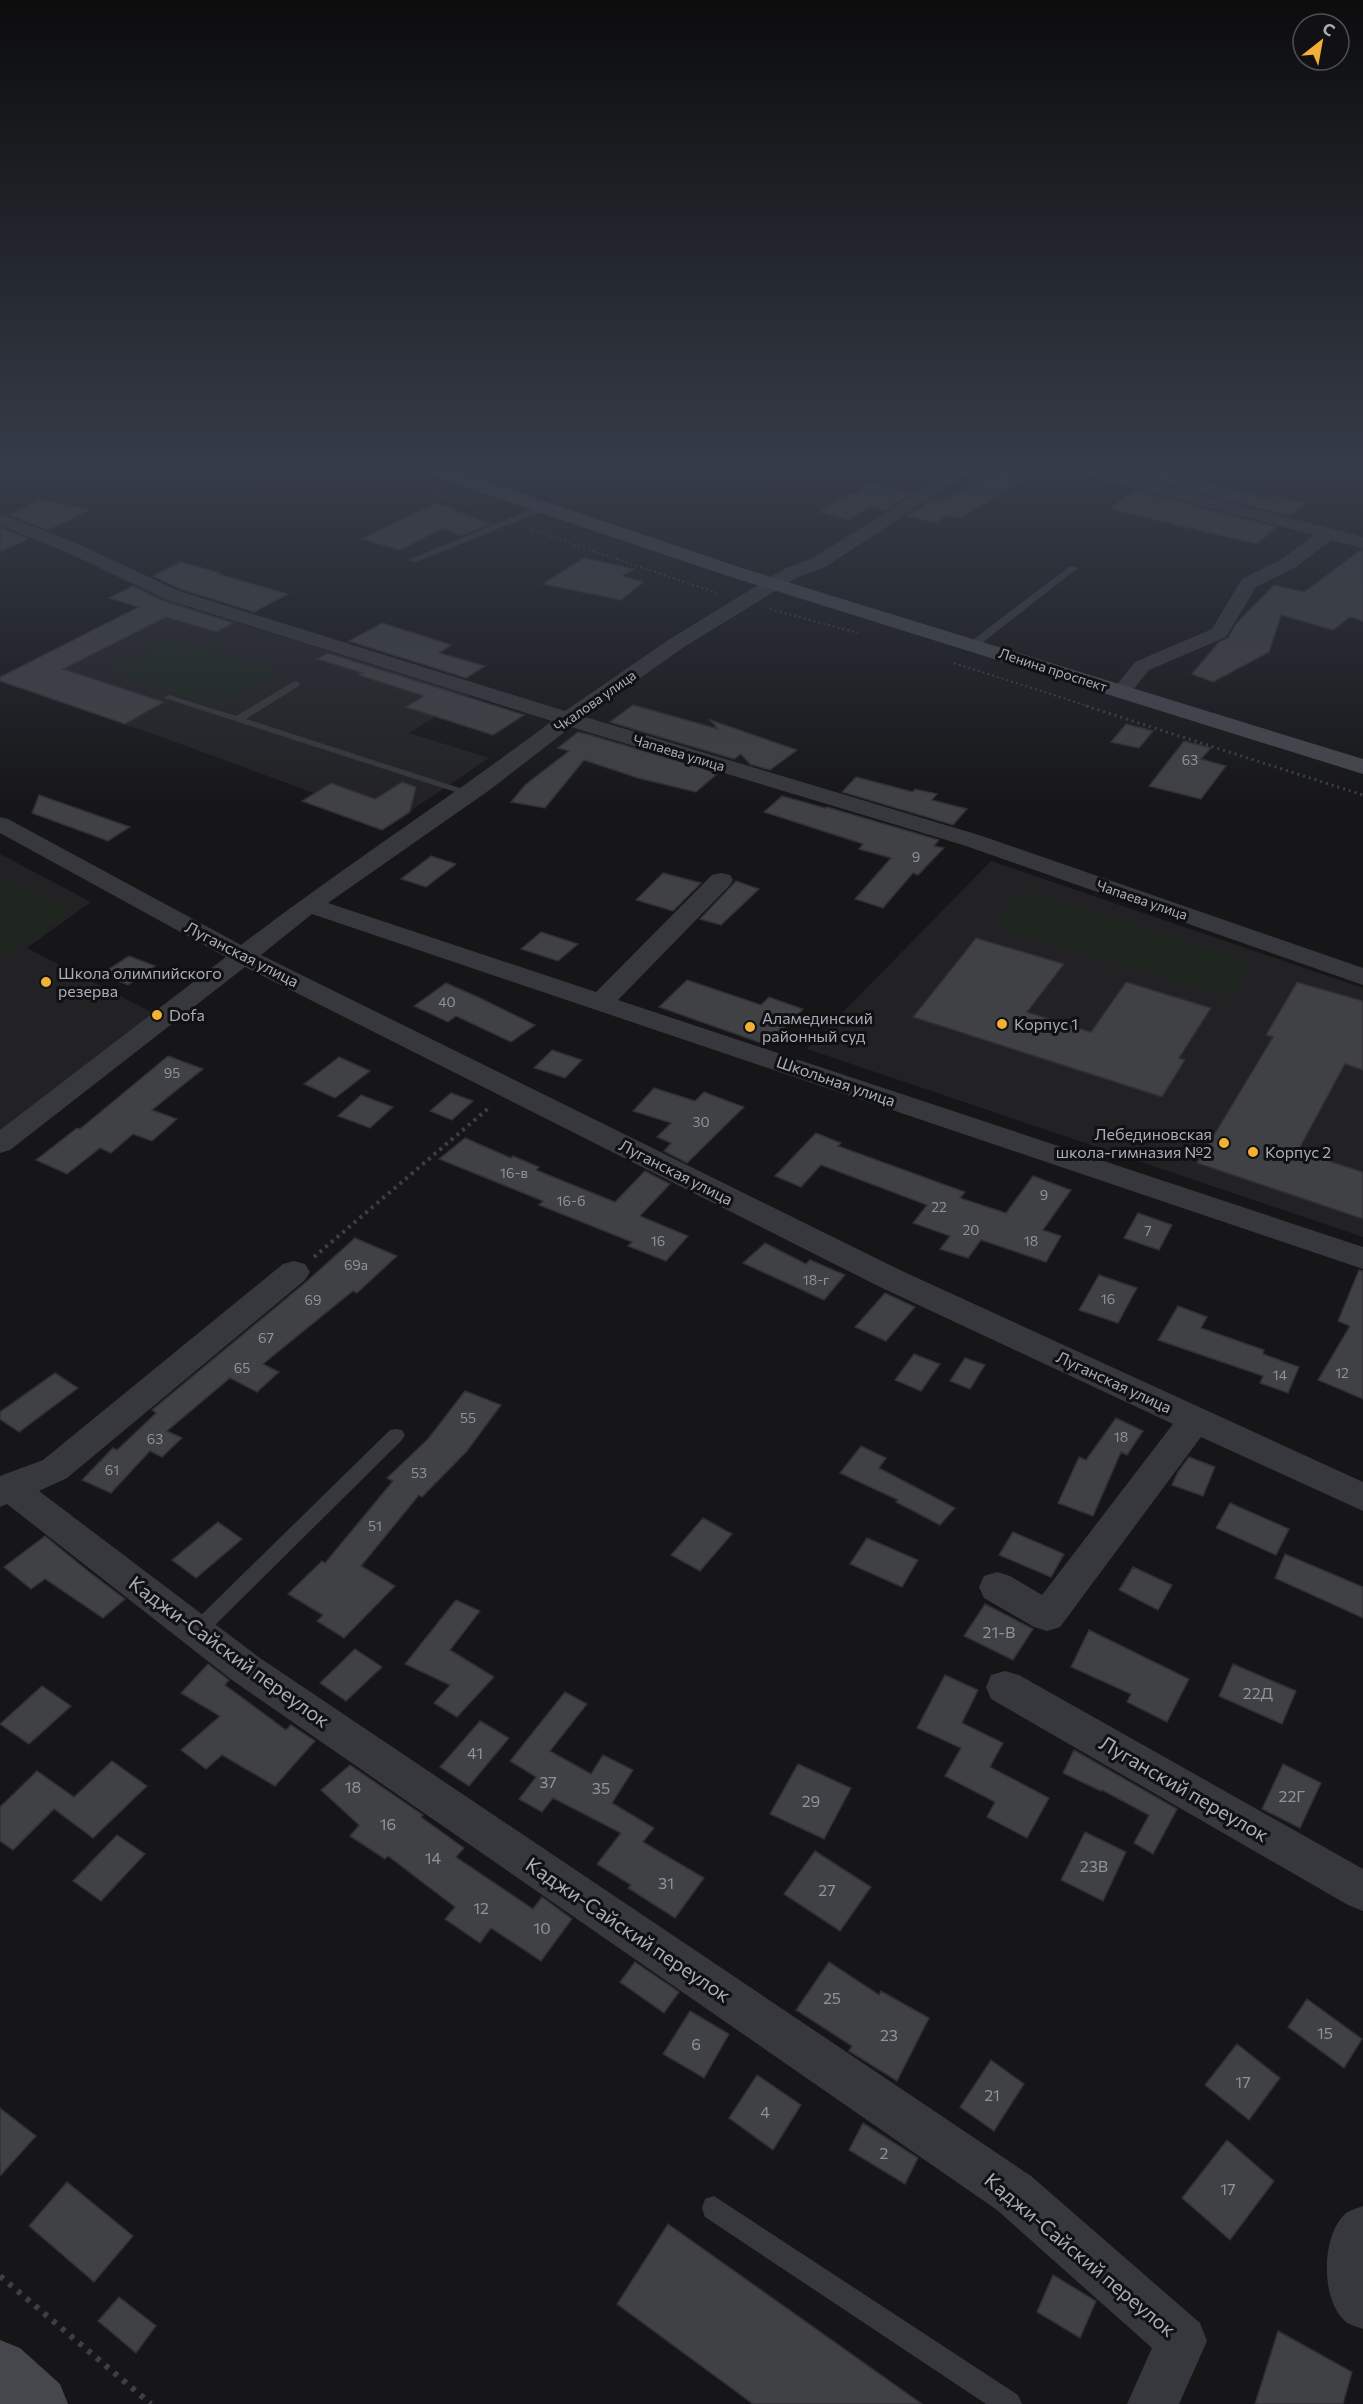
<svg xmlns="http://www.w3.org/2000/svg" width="1363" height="2404" font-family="Commissioner,sans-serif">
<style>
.built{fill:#222225}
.green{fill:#1e261f}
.building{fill:#404145;stroke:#303034;stroke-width:1.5}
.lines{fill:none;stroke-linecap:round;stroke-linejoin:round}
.path-far3{stroke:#3d3f44;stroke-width:2;stroke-dasharray:2 3;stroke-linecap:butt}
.path-far2{stroke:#3d3f44;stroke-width:3;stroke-dasharray:2 4;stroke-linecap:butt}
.path-far1{stroke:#3d3f44;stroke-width:4;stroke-dasharray:3 4.5;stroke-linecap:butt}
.path{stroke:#3d3f44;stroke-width:6;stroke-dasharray:4.5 7;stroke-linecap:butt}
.service{fill:#37383d;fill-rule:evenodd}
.minor{fill:#37383d;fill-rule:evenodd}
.secondary{fill:#45474d;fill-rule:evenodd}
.poi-dot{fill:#f2b134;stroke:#111113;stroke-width:2}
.labels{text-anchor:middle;stroke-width:6;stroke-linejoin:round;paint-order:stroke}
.far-street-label{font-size:14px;fill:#a8adb8;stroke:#111113}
.number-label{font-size:14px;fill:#8e929b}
.street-label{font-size:16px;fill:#a8adb8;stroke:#111113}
.poi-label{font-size:16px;fill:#a8adb8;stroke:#111113;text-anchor:start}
.near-number-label{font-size:16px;fill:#8e929b}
.near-street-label{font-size:20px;fill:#a8adb8;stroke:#111113}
</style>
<rect width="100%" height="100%" fill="#161618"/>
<path class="built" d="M 163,595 L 191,604 L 187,607 L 470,695 L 409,733 L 489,758 L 382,830 L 348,818 L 360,810 L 167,739 L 0,681 L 0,677 Z
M 0,854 L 91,902 L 27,948 L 157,1015 L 0,1134 Z
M 991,861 L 1363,988 L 1363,1237 L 807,1049 Z"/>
<path class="green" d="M 173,639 L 279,671 L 217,707 L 110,672 Z
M 0,877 L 75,909 L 0,960 Z
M 1023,891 L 1251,961 L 1228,997 L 993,926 Z"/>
<path class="building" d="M 999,471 L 1027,478 L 960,518 L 947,515 L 936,523 L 907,516 L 931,500 L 940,502 Z
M 1163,471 L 1268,499 L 1275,495 L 1305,503 L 1290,516 L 1149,479 Z
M 871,483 L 910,494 L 884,511 L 870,507 L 848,520 L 820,512 L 850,493 L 855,494 Z
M 1134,490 L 1276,527 L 1257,544 L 1110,509 Z
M 40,499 L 90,510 L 48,530 L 9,515 Z
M 436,503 L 490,524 L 461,536 L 443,528 L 400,550 L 362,539 Z
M 0,527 L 28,539 L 0,552 Z
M 1361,550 L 1363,550 L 1363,621 L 1350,617 L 1333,630 L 1281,615 L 1269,652 L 1213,682 L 1192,674 L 1219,642 L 1228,638 L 1236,624 L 1274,585 L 1304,592 Z
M 584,558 L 634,569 L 622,576 L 643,582 L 621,600 L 543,584 Z
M 181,562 L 220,573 L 218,574 L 288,594 L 254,612 L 180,589 L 153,576 Z
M 133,586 L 164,601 L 234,623 L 216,632 L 166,617 L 63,669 L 164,702 L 125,724 L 0,681 L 0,677 L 139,607 L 109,598 Z
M 382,623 L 451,645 L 439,653 L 485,666 L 466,678 L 349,641 Z
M 328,653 L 524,715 L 493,735 L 406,707 L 424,696 L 358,675 L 363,673 L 317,659 Z
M 633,705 L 718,729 L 710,720 L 797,750 L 770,770 L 750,764 L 741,754 L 734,759 L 610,722 Z
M 1126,724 L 1153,731 L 1139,748 L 1111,742 Z
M 578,732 L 590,735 L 718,773 L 696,792 L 638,778 L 584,760 L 545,808 L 511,802 L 525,785 L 569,751 L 558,748 Z
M 1184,741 L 1211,748 L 1201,759 L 1226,766 L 1201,799 L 1149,786 Z
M 856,777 L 913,792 L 915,789 L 937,794 L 932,800 L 967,809 L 953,825 L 842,792 Z
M 402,782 L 416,787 L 410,812 L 382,830 L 302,801 L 331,783 L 375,799 Z
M 39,795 L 130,827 L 108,841 L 32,813 Z
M 782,796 L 825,808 L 827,807 L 939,840 L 934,846 L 944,848 L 918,875 L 913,873 L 883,908 L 855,899 L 891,858 L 859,849 L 863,844 L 764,812 Z
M 431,856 L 456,864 L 426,887 L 401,879 Z
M 663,873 L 701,883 L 673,911 L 636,900 Z
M 736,881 L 759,889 L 721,925 L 700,919 Z
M 541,932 L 578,944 L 558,961 L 521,949 Z
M 976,938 L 1064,964 L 1027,1012 L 1091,1032 L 1126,982 L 1211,1008 L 1179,1058 L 1185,1060 L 1162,1097 L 913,1017 Z
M 129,956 L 155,966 L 128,985 L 101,974 Z
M 687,980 L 761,1005 L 769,997 L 803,1009 L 767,1045 L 659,1007 Z
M 1297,982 L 1363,1001 L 1363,1070 L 1345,1064 L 1298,1151 L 1363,1172 L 1363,1219 L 1197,1163 L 1273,1037 L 1266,1035 Z
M 446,983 L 480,998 L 535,1025 L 511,1042 L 456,1016 L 448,1022 L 414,1006 Z
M 552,1050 L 582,1060 L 565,1078 L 534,1068 Z
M 168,1056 L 203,1069 L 152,1110 L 177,1119 L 152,1141 L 133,1134 L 111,1153 L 100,1148 L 67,1174 L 36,1160 L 77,1128 L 80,1129 Z
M 339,1057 L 370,1071 L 335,1098 L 304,1084 Z
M 654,1088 L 695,1101 L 704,1092 L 744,1107 L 687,1163 L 664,1151 L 671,1143 L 657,1137 L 671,1123 L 633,1111 Z
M 451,1093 L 473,1101 L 452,1120 L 430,1111 Z
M 361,1095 L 393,1107 L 370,1128 L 338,1116 Z
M 816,1133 L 841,1143 L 838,1146 L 965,1192 L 960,1198 L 1006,1213 L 1033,1176 L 1071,1190 L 1043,1230 L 1061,1236 L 1046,1262 L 981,1240 L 968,1258 L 940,1249 L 950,1236 L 913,1223 L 927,1205 L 821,1165 L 801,1187 L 775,1176 Z
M 465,1138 L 511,1158 L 513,1156 L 539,1167 L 536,1170 L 615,1202 L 645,1171 L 670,1184 L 640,1216 L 688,1236 L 666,1261 L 628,1246 L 632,1242 L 539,1205 L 543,1201 L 439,1159 Z
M 1138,1213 L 1172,1225 L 1159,1250 L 1124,1238 Z
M 355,1238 L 397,1256 L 357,1293 L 353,1291 L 263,1364 L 279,1372 L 257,1392 L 230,1378 L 167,1431 L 182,1438 L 162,1457 L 150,1451 L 111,1493 L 82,1480 L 113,1448 L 117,1450 L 156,1413 L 152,1410 L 306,1282 Z
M 765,1243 L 806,1264 L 810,1260 L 845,1275 L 824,1300 L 743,1263 Z
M 1359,1270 L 1363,1271 L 1363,1399 L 1318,1380 L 1350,1326 L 1338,1321 Z
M 1099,1275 L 1137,1288 L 1118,1323 L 1079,1310 Z
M 885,1293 L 915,1307 L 886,1341 L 855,1327 Z
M 1178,1306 L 1207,1317 L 1201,1328 L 1264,1350 L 1263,1354 L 1299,1367 L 1288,1393 L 1260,1383 L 1263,1376 L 1158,1340 Z
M 914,1354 L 940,1364 L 921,1391 L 895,1380 Z
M 965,1358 L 985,1365 L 970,1389 L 950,1381 Z
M 55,1373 L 78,1388 L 19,1432 L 0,1419 L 0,1412 Z
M 465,1391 L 501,1405 L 467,1451 L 422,1497 L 419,1495 L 361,1566 L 395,1586 L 344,1638 L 317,1621 L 323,1615 L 288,1594 L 322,1561 L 325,1563 L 393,1481 L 387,1478 L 428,1439 Z
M 1116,1418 L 1143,1431 L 1127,1455 L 1121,1452 L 1093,1516 L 1058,1503 L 1079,1457 L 1086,1460 Z
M 861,1446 L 886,1458 L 879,1468 L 955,1508 L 940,1525 L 896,1502 L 898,1500 L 840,1473 Z
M 1189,1457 L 1215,1467 L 1203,1496 L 1172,1485 L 1178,1472 Z
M 1230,1503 L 1289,1529 L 1276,1555 L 1216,1528 Z
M 703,1518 L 732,1534 L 700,1571 L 671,1555 Z
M 218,1522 L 242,1539 L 196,1578 L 172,1560 Z
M 1013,1532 L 1064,1554 L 1051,1577 L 999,1555 Z
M 45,1536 L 88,1571 L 125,1599 L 103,1618 L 45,1579 L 31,1589 L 4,1567 Z
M 867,1538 L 918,1560 L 902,1587 L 850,1564 Z
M 1285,1554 L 1363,1587 L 1363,1618 L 1275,1578 Z
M 1133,1567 L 1172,1585 L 1158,1610 L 1119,1590 Z
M 456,1600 L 480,1611 L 450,1650 L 494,1677 L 457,1717 L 434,1703 L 450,1685 L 405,1664 Z
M 985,1604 L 1033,1629 L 1013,1660 L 964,1636 Z
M 1089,1630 L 1189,1679 L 1167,1722 L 1127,1702 L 1131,1694 L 1071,1667 Z
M 355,1649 L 382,1667 L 346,1701 L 320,1683 Z
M 208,1664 L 229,1680 L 225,1685 L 286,1730 L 291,1725 L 315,1741 L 275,1786 L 222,1755 L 206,1769 L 181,1750 L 220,1716 L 181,1693 Z
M 1233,1664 L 1296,1691 L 1282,1724 L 1219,1696 Z
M 945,1675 L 978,1690 L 962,1723 L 1003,1743 L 990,1767 L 1049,1798 L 1027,1838 L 987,1817 L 995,1802 L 945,1776 L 961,1748 L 917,1728 Z
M 42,1686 L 71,1706 L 29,1744 L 0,1724 Z
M 565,1692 L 587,1704 L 550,1751 L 591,1774 L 603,1755 L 633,1770 L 612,1803 L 654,1828 L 643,1842 L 704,1878 L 675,1918 L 628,1888 L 631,1885 L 597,1864 L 621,1833 L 553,1798 L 542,1812 L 519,1799 L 536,1777 L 510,1761 Z
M 480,1721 L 509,1738 L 469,1786 L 440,1767 Z
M 1074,1750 L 1177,1809 L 1153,1854 L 1134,1843 L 1149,1815 L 1102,1790 L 1101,1791 L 1063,1773 Z
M 112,1761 L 147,1786 L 93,1838 L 54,1809 L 13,1850 L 0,1841 L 0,1807 L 37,1771 L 74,1797 Z
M 798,1764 L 851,1788 L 824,1839 L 770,1814 Z
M 1283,1764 L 1321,1783 L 1300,1828 L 1262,1809 Z
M 350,1765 L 423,1815 L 421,1817 L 464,1848 L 456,1857 L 533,1909 L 542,1897 L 572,1919 L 541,1961 L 491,1928 L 480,1943 L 445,1919 L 455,1907 L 388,1856 L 385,1859 L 350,1836 L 359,1825 L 321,1790 Z
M 1085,1832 L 1126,1852 L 1103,1901 L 1061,1880 Z
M 117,1835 L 145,1854 L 101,1901 L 73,1881 Z
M 815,1851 L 871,1887 L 840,1931 L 784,1894 Z
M 635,1962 L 679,1992 L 664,2013 L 620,1982 Z
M 829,1962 L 879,1995 L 881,1991 L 929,2018 L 897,2081 L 849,2051 L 852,2046 L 796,2010 Z
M 1307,1999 L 1362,2039 L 1344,2068 L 1288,2027 Z
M 690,2011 L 729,2034 L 704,2078 L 663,2054 Z
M 1237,2044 L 1280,2078 L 1249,2120 L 1205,2085 Z
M 991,2060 L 1024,2084 L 994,2131 L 960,2107 Z
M 757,2075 L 801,2105 L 773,2150 L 729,2118 Z
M 0,2108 L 36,2136 L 0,2176 Z
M 863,2123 L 918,2158 L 905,2184 L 849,2150 Z
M 1227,2140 L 1274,2181 L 1230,2240 L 1182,2198 Z
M 67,2182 L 133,2236 L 94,2282 L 29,2226 Z
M 668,2224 L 922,2404 L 753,2404 L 617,2304 Z
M 1053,2275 L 1096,2301 L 1080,2338 L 1037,2312 Z
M 119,2297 L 156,2326 L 136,2353 L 98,2321 Z
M 1278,2331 L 1352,2372 L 1343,2404 L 1255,2404 Z"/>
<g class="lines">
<path class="path-far3" d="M 373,471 L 426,491
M 433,493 L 488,513
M 531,530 L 717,593
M 770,609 L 858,633
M 954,663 L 1091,707"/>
<path class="path-far2" d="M 1086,706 L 1363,795"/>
<path class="path-far1" d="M 314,1257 L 491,1106"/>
<path class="path" d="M 0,2276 L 151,2404"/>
<path class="service" d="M 542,505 L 546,508 L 545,510 L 416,562 L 408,560 Z
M 1070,566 L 1078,568 L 978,646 L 970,646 L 970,642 Z
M 295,681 L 299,682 L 299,686 L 246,719 L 475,793 L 469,796 L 465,795 L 164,698 L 169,695 L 236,716 Z
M 396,1429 L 402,1430 L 405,1435 L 402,1440 L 204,1636 L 197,1639 L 190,1636 L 188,1631 L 190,1626 L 390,1430 Z
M 714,2196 L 1018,2395 L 1022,2404 L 986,2404 L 705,2217 L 702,2208 L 705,2199 Z"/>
<path class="minor" d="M 951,471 L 971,471 L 827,566 L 798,577 L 684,647 L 585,717 L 979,835 L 1363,968 L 1363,985 L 963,845 L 571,727 L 491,789 L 328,903 L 596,992 L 712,875 L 721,873 L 730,875 L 733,880 L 730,885 L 618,1000 L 1363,1247 L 1363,1269 L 312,914 L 261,955 L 902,1271 L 1363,1482 L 1363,1511 L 1201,1437 L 1060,1627 L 1047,1631 L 1034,1627 L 984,1598 L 979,1587 L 984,1576 L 997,1572 L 1010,1576 L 1042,1595 L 1173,1424 L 880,1287 L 245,967 L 10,1150 L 0,1153 L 0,1130 L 226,957 L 0,833 L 0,817 L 8,819 L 241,945 C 343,867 450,798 552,721 L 165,599 L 64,551 L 0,525 L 0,514 L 76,543 L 179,591 L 565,711 L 670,639 L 784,569 L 813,558 Z
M 1082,471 L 1110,471 L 1363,537 L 1363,548 L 1331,540 L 1296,567 L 1256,587 L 1226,637 L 1149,670 L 1128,696 L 1121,698 L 1114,696 L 1111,692 L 1135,662 L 1212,629 L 1242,579 L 1282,559 L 1314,535 L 1084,475 Z
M 294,1261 L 305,1264 L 310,1272 L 305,1280 L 67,1478 L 39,1491 L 260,1658 L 1031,2176 L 1200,2323 L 1207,2341 L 1179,2404 L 1127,2404 L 1152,2348 L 997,2210 L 232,1680 L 7,1504 L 0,1507 L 0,1476 L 43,1460 L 283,1264 Z
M 1005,1671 L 1019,1675 L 1363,1869 L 1363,1911 L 1348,1905 L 991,1699 L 986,1687 L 991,1675 Z
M 1363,2206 L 1363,2329 C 1358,2327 1350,2325 1346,2322 C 1320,2300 1321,2235 1346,2213 C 1350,2210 1358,2208 1363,2206 Z"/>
<path class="secondary" d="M 427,471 L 455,471 L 742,568 L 1363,759 L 1363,774 L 728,576 L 429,475 Z
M 0,2340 L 20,2348 L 60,2384 L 68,2404 L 0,2404 Z"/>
</g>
<linearGradient id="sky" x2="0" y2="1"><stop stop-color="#0c0c0d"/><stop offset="0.58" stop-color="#363c48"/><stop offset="1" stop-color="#363c48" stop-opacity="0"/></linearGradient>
<rect width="1363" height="808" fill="url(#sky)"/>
<g class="poi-dot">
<circle cx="46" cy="982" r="6"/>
<circle cx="157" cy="1015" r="6"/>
<circle cx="1002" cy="1024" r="6"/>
<circle cx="750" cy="1027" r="6"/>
<circle cx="1224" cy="1143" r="6"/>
<circle cx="1253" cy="1152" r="6"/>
</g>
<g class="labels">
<g class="far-street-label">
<text transform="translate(1053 670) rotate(18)" y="5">Ленина проспект</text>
<text transform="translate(595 701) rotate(-35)" y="5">Чкалова улица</text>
<text transform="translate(679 753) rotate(17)" y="5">Чапаева улица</text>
<text transform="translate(1142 900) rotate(19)" y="5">Чапаева улица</text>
</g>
<g class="number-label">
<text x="1190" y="765">63</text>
<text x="916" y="862">9</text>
<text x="447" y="1007">40</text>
<text x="172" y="1078">95</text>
<text x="701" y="1127">30</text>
<text x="514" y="1178">16-в</text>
<text x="1044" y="1200">9</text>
<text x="571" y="1206">16-б</text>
<text x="939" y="1212">22</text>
<text x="971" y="1235">20</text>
<text x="1148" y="1236">7</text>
<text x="658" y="1246">16</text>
<text x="1031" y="1246">18</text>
<text x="356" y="1270">69a</text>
<text x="816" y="1285">18-г</text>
<text x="1108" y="1304">16</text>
<text x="313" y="1305">69</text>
<text x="266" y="1343">67</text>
<text x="242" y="1373">65</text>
<text x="1342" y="1378">12</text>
<text x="1280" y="1380">14</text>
<text x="468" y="1423">55</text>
<text x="1121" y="1442">18</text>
<text x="155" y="1444">63</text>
<text x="112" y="1475">61</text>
<text x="419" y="1478">53</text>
<text x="375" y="1531">51</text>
</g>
<g class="street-label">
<text transform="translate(242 954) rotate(27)" y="6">Луганская улица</text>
<text transform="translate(836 1081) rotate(19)" y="6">Школьная улица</text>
<text transform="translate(676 1172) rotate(27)" y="6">Луганская улица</text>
<text transform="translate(1114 1382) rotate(25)" y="6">Луганская улица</text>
</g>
<g class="poi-label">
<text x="58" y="979">Школа олимпийского<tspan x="58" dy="18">резерва</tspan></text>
<text x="169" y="1021">Dofa</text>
<text x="762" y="1024">Аламединский<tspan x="762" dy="18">районный суд</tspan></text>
<text x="1014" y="1030">Корпус 1</text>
<text x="1212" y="1140" text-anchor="end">Лебединовская<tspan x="1212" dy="18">школа-гимназия №2</tspan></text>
<text x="1265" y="1158">Корпус 2</text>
</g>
<g class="near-number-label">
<text x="999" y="1638">21-В</text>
<text x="1258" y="1699">22Д</text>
<text x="475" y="1759">41</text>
<text x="548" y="1788">37</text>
<text x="353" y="1793">18</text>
<text x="601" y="1794">35</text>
<text x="1292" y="1802">22Г</text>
<text x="811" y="1807">29</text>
<text x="388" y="1830">16</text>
<text x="433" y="1864">14</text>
<text x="1094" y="1872">23В</text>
<text x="666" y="1889">31</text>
<text x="827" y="1896">27</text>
<text x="481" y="1914">12</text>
<text x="542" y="1934">10</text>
<text x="832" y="2004">25</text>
<text x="1325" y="2039">15</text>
<text x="889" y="2041">23</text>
<text x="696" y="2050">6</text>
<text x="1243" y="2088">17</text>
<text x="992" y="2101">21</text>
<text x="765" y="2118">4</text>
<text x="884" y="2159">2</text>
<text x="1228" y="2195">17</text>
</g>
<g class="near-street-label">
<text transform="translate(229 1652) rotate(36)" y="7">Каджи-Сайский переулок</text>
<text transform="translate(1184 1789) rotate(30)" y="7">Луганский переулок</text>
<text transform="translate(628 1930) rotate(34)" y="7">Каджи-Сайский переулок</text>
<text transform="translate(1080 2255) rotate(40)" y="7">Каджи-Сайский переулок</text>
</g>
</g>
<g transform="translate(1321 42) rotate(31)"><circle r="28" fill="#111113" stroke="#4d4f55" stroke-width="1.5"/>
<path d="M0-4.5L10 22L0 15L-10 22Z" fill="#f2b134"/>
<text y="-9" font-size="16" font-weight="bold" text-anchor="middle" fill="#a8adb8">С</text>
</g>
</svg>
